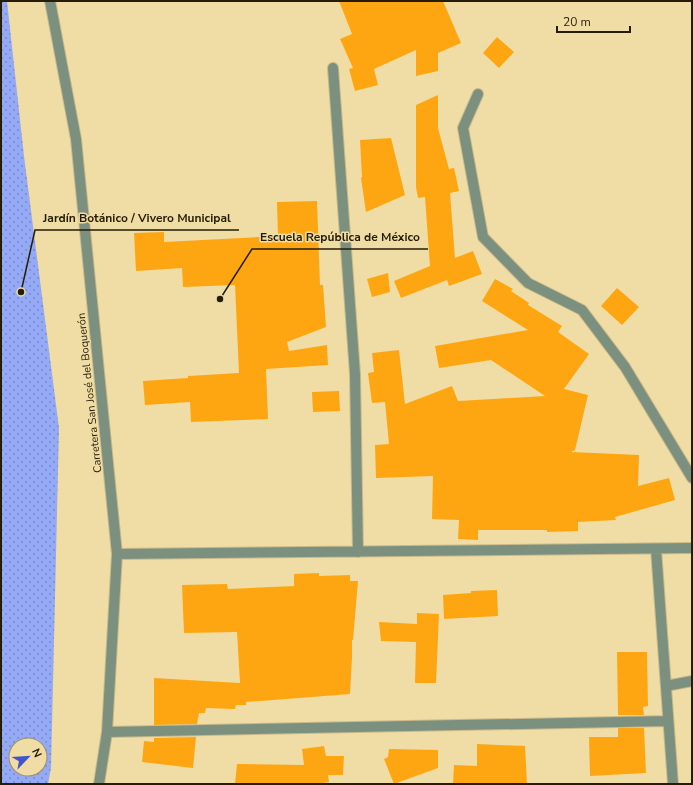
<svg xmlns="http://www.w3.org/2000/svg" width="693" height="785" font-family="'Nunito Sans',sans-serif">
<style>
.garden{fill:url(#garden-dots);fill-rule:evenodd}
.building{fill:#fea611}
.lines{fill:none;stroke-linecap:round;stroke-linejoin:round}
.minor-casing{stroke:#cbba89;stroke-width:12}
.minor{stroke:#7c9080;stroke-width:10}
.labels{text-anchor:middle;stroke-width:3;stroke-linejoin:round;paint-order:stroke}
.street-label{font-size:11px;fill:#251d07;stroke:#f0dda5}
.leader{fill:none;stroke:#251d07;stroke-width:1.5}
.callout-dot{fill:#251d07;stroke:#f0dda5;stroke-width:1.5}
.callout-label{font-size:12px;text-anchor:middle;font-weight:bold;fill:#251d07;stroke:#f0dda5;stroke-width:3;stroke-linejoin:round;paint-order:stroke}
</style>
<defs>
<pattern id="garden-dots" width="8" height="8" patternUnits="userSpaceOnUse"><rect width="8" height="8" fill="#94aaf6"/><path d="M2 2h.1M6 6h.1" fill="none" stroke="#798ac5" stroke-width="1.8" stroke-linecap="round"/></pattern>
</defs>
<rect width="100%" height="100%" fill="#f0dda5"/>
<path class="garden" d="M 1,1 L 7,1 L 24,156 L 59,428 L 51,768 L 48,784 L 1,784 ZM 16,745 L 40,745 L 40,769 L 16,769 Z"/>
<path class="building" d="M 339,1 L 443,1 L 461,43 L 438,53 L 438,71 L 416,76 L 416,50 L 374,69 L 378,85 L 355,91 L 349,69 L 353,68 L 340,39 L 352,34 Z
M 497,37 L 514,52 L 499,68 L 483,53 Z
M 438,95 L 438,128 L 449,169 L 454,168 L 459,191 L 450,193 L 455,258 L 473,251 L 482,274 L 449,286 L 447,280 L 401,298 L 394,281 L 430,266 L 425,197 L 418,198 L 416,187 L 416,105 Z
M 391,138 L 405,195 L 366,212 L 361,178 L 362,177 L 360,140 Z
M 317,201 L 320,285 L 323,285 L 326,327 L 287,342 L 289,351 L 327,345 L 328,365 L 266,369 L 268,419 L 191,422 L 190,402 L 145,405 L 143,381 L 188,378 L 188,376 L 239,373 L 235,285 L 183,287 L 182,268 L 136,271 L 134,233 L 164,232 L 164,242 L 278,236 L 277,202 Z
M 388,273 L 390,292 L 372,297 L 367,279 Z
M 495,279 L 513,289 L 511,291 L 529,303 L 528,305 L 562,326 L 558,332 L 589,354 L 564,389 L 588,395 L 575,450 L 571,452 L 639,455 L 638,486 L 669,478 L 675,500 L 615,517 L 616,520 L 578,522 L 578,531 L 547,532 L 547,530 L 478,530 L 478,540 L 458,539 L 459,520 L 432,519 L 433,476 L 376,478 L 375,445 L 389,444 L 385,402 L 372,403 L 368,373 L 374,372 L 372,353 L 399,350 L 405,404 L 452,386 L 458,401 L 545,396 L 491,360 L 439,368 L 435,346 L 528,330 L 482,301 Z
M 617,288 L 639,307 L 622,325 L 601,306 Z
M 339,391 L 340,411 L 313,412 L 312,392 Z
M 319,573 L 319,576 L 350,575 L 350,581 L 358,581 L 353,640 L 352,640 L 352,657 L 350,694 L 246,702 L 246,705 L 236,705 L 235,709 L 206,708 L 205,713 L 199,713 L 197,724 L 154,725 L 154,678 L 240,683 L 237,632 L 184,633 L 182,585 L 227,584 L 228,589 L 294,586 L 294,574 Z
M 497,590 L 498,616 L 444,619 L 443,595 L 471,593 L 471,591 Z
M 417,613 L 439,614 L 436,683 L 415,683 L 416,642 L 381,641 L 379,622 L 417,624 Z
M 617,652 L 647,652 L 648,706 L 643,707 L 644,715 L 618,715 Z
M 618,728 L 644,728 L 646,773 L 590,776 L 589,737 L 618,737 Z
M 196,737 L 193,768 L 142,762 L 144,741 L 154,742 L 154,738 Z
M 477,744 L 525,746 L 527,784 L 453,784 L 454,765 L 477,766 Z
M 324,746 L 326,756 L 344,756 L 343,775 L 328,775 L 329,782 L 317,784 L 235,784 L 237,764 L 304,765 L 302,749 Z
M 389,749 L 438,750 L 438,768 L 394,784 L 384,759 L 388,757 Z"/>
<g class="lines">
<defs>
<path id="minor" d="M 50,1 L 76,139 L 117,554 L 107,732 L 99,784
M 333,68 L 355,374 L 358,552
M 478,94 L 463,128 L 483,237 L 528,283 L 582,310 L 625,367 L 692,478
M 656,549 L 673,784
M 117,554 L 692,548
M 666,686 L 692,681
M 107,732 L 668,721"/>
</defs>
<use href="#minor" class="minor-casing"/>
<use href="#minor" class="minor"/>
</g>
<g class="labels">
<g class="street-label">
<text transform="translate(89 393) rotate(-96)" y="4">Carretera San José del Boquerón</text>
</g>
</g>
<path class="leader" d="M21 292L35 230H239M220 299L252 249H428"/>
<g class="callout-dot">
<circle cx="21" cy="292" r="4"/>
<circle cx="220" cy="299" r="4"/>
</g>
<g class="callout-label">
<text x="137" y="222">Jardín Botánico / Vivero Municipal</text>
<text x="340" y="241">Escuela República de México</text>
</g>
<rect width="693" height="785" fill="none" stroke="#251d07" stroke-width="4"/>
<g transform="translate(28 757) rotate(65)"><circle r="19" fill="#f0dda5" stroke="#9f9066"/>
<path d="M0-3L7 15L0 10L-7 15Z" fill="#4255c9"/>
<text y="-6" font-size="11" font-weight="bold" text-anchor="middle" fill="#251d07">N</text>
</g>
<path d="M557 26v6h73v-6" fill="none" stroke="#251d07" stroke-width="2"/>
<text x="563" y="26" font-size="12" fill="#251d07" stroke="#f0dda5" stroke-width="3" paint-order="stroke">20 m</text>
</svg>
